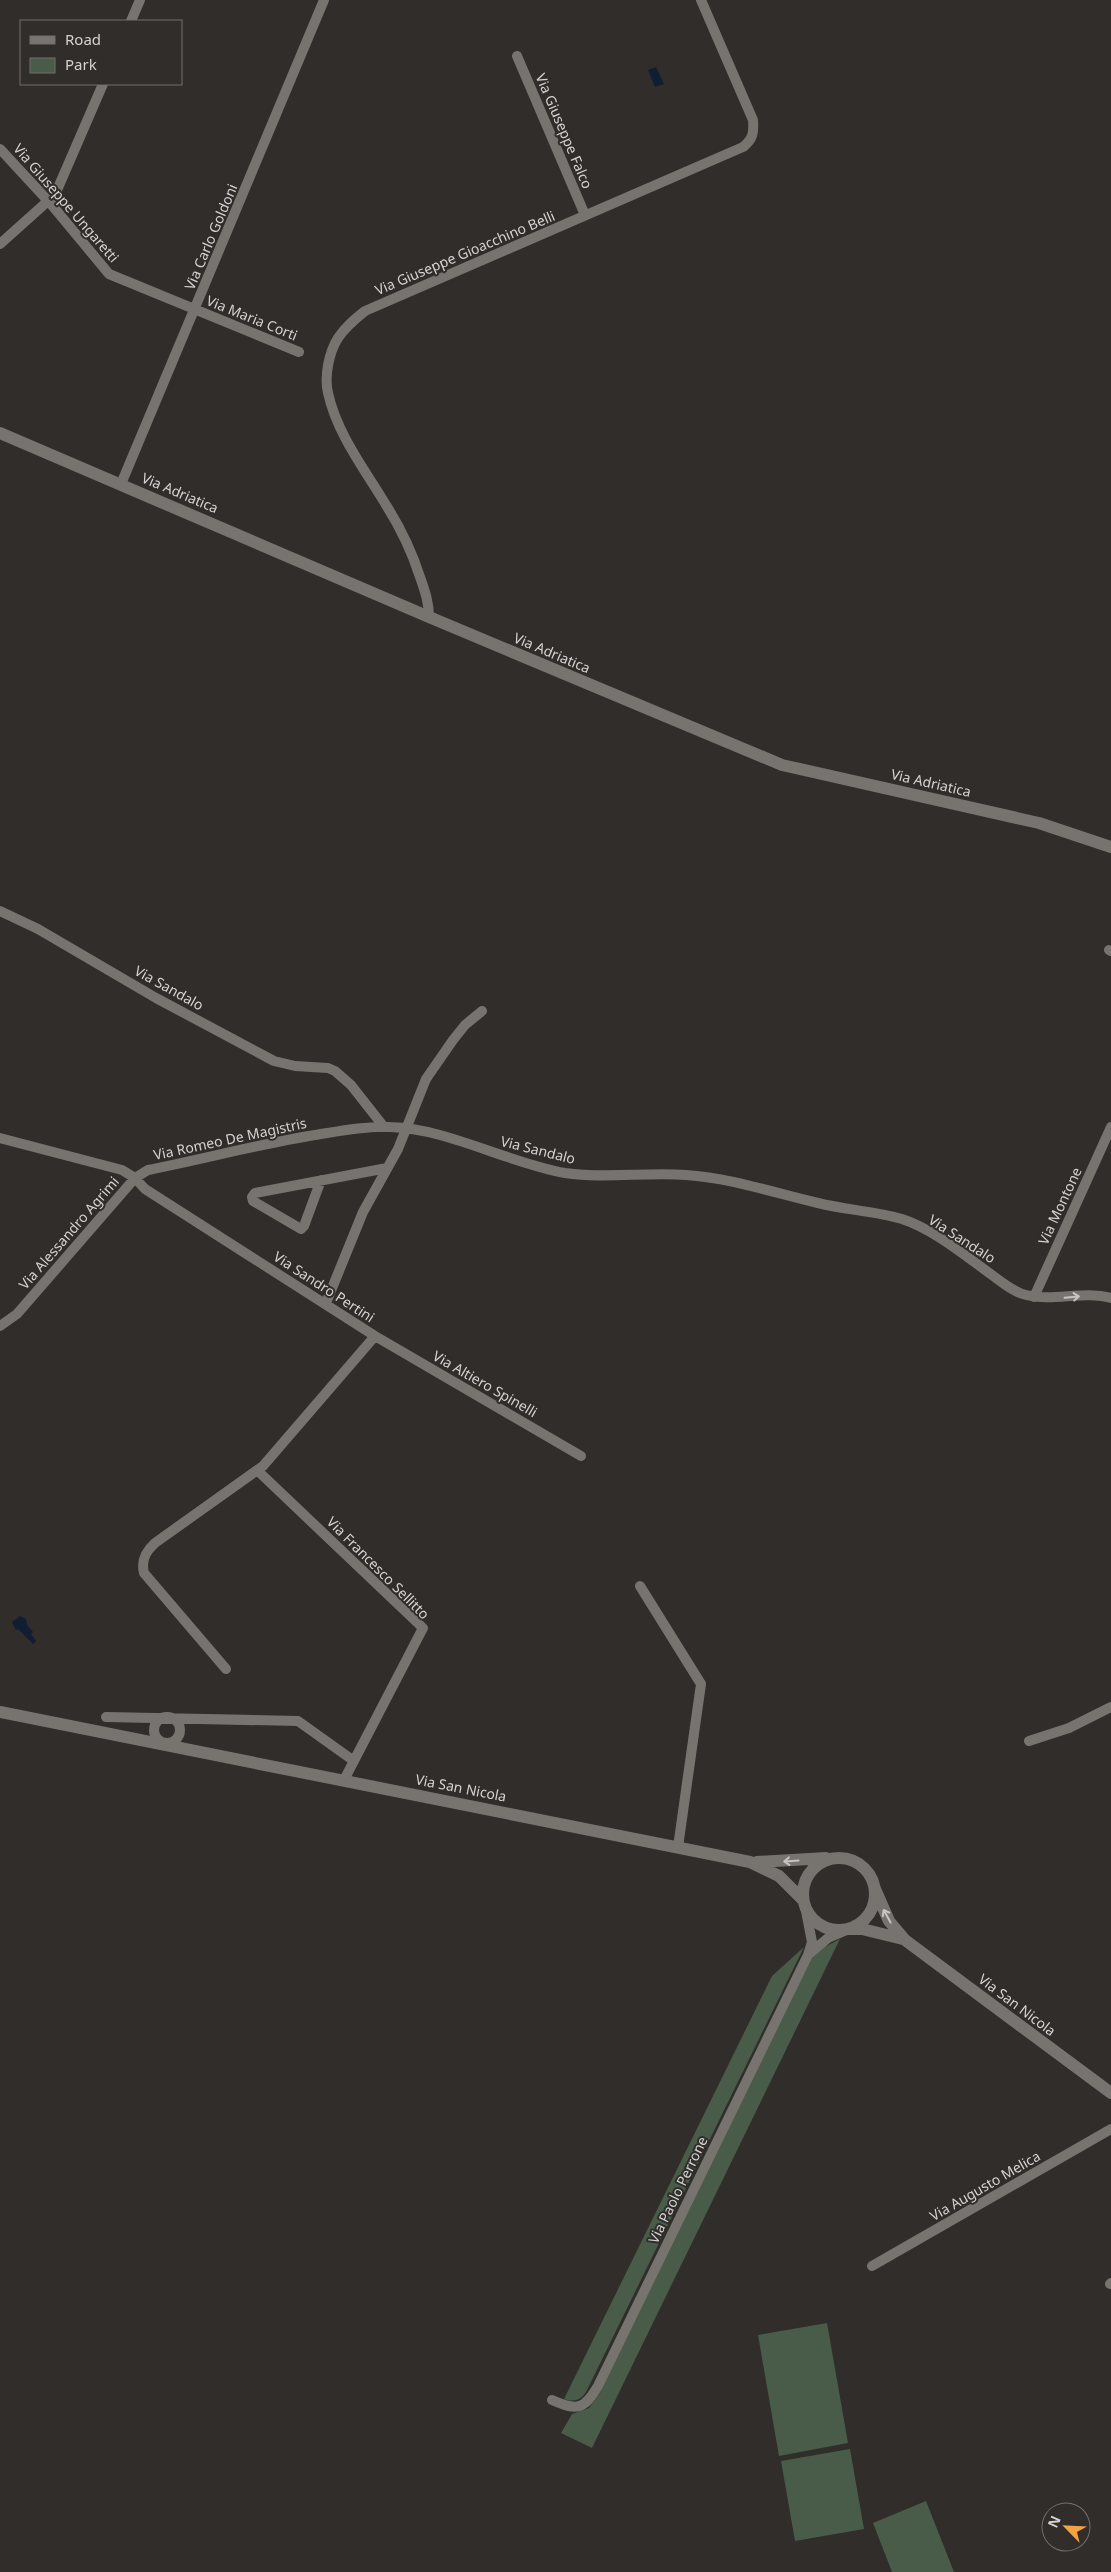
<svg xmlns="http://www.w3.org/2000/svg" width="1111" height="2572" font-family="'Noto Sans',sans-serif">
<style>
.green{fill:#485c49}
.water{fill:#101e34}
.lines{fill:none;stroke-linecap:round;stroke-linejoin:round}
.minor{stroke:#777470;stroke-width:10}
.tertiary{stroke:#777470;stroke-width:12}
.oneway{stroke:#c6c5c2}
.labels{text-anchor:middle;stroke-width:4;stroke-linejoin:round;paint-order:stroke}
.street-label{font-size:14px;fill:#d4d3d1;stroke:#302d2a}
</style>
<rect width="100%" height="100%" fill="#302d2a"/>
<path class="green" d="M 840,1939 L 592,2448 L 561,2433 L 572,2414 L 589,2408 L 600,2393 L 812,1958 L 817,1951 Z
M 804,1947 L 588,2388 C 583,2399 576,2403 564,2399 L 772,1976 Z
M 827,2323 L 848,2443 L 779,2456 L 758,2335 Z
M 850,2449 L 864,2529 L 795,2541 L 781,2461 Z
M 926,2501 L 954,2572 L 892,2572 L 873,2523 Z"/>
<path class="water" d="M 656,67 L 664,84 L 655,87 L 648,70 Z
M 20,1616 L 26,1619 L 27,1625 L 33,1632 L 31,1634 L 36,1641 L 33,1644 L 18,1629 L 16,1630 L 12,1622 Z"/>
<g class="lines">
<path class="minor" d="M 131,21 L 140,0
M 517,56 L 585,215
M 0,149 L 51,204 L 109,274 L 299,352
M 51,204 L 103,84
M 0,244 L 48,201
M 121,484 L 324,0
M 429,617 C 429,603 425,591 420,577 C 412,552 400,527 386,505 C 365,470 337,434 328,393 C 324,377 329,352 338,338 C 345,327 355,319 365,311 L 743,147 C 753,139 754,133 753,120 L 701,0
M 0,911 L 38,929 L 156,998 L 274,1061 L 295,1066 L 328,1068 L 335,1071 L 351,1085 L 384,1127
M 1109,950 L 1111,951
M 0,1138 L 122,1170 L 135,1178 L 148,1170 C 204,1159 259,1144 315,1135 C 340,1131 365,1126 390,1127 C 446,1128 508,1163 565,1173 C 605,1179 645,1172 686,1175 C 732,1178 774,1193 818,1203 C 846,1210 875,1211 902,1219 C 935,1230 964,1255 992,1275 C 1002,1282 1013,1292 1026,1295 C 1054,1302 1084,1290 1111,1298
M 321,1180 L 304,1226 L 301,1229 L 253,1201 L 252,1197 L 255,1193 L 387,1168
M 1034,1297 L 1111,1127
M 326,1303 L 363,1212 L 398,1149 L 426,1079 L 453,1040 L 465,1025 L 482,1011
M 0,1326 L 17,1314 L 135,1178 L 145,1189 L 375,1336 L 263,1466 L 155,1543 C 145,1552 141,1561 144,1573 L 226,1669
M 375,1336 L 581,1456
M 258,1471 L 423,1628 L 344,1780
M 640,1586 L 701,1684 L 678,1847
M 106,1717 L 298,1721 L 354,1761
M154 1730a13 13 0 1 1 26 0a13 13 0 1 1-26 0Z
M 1029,1741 L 1069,1728 L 1111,1707
M 809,1954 L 828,1938 L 849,1929
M 872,2266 L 1111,2129
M 1110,2284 L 1111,2283
M 552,2400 C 577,2411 584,2410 598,2386 L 808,1955 L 812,1942 L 806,1911"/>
<path class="tertiary" d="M 0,433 L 429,617 L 782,765 L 1039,823 L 1111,847
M 0,1712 L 750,1862 L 779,1876 L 802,1899
M803 1894a36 36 0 1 1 72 0a36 36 0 1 1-72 0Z
M 757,1862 L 826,1858
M 875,1889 L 889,1921 L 905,1940 L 1111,2093
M 849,1929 L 862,1929 L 903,1939"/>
</g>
<defs><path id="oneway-shaft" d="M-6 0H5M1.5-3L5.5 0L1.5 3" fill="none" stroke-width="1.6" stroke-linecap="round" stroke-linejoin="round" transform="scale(1.25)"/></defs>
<g class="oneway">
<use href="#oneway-shaft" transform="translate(1072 1297) rotate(-5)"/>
<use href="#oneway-shaft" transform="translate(791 1861) rotate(176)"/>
<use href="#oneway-shaft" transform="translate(887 1916) rotate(-119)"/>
</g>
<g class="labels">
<g class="street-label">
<text transform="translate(564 131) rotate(67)" y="5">Via Giuseppe Falco</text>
<text transform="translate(66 203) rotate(49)" y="5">Via Giuseppe Ungaretti</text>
<text transform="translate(211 237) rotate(-67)" y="5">Via Carlo Goldoni</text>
<text transform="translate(465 253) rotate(-23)" y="5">Via Giuseppe Gioacchino Belli</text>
<text transform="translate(252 318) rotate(22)" y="5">Via Maria Corti</text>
<text transform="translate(180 493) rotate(23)" y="5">Via Adriatica</text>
<text transform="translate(552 653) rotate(23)" y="5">Via Adriatica</text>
<text transform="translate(931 783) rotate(13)" y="5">Via Adriatica</text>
<text transform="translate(169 988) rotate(29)" y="5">Via Sandalo</text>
<text transform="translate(230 1139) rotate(-12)" y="5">Via Romeo De Magistris</text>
<text transform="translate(538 1150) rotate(14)" y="5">Via Sandalo</text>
<text transform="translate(1060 1206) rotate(-65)" y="5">Via Montone</text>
<text transform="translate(69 1233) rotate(-49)" y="5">Via Alessandro Agrimi</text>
<text transform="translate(962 1239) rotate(33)" y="5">Via Sandalo</text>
<text transform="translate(324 1287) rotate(33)" y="5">Via Sandro Pertini</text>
<text transform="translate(485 1384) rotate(30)" y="5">Via Altiero Spinelli</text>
<text transform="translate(378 1568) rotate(45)" y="5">Via Francesco Sellitto</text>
<text transform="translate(461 1788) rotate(11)" y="5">Via San Nicola</text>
<text transform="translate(1017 2005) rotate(37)" y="5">Via San Nicola</text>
<text transform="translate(985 2186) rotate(-30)" y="5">Via Augusto Melica</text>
<text transform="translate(678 2190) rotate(-64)" y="5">Via Paolo Perrone</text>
</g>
</g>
<rect x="20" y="20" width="162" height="65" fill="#302d2a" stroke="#726f6d"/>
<rect x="30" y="36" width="25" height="8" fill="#777470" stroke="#726f6d"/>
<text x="65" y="45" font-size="15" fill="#d4d3d1">Road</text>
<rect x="30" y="58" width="25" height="15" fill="#485c49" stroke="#726f6d"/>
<text x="65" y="70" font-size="15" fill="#d4d3d1">Park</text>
<g transform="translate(1066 2527) rotate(294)"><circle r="24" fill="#302d2a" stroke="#726f6d"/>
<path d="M0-4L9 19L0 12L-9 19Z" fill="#f3a442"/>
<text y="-8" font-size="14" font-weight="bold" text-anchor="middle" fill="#d4d3d1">N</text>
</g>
</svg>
